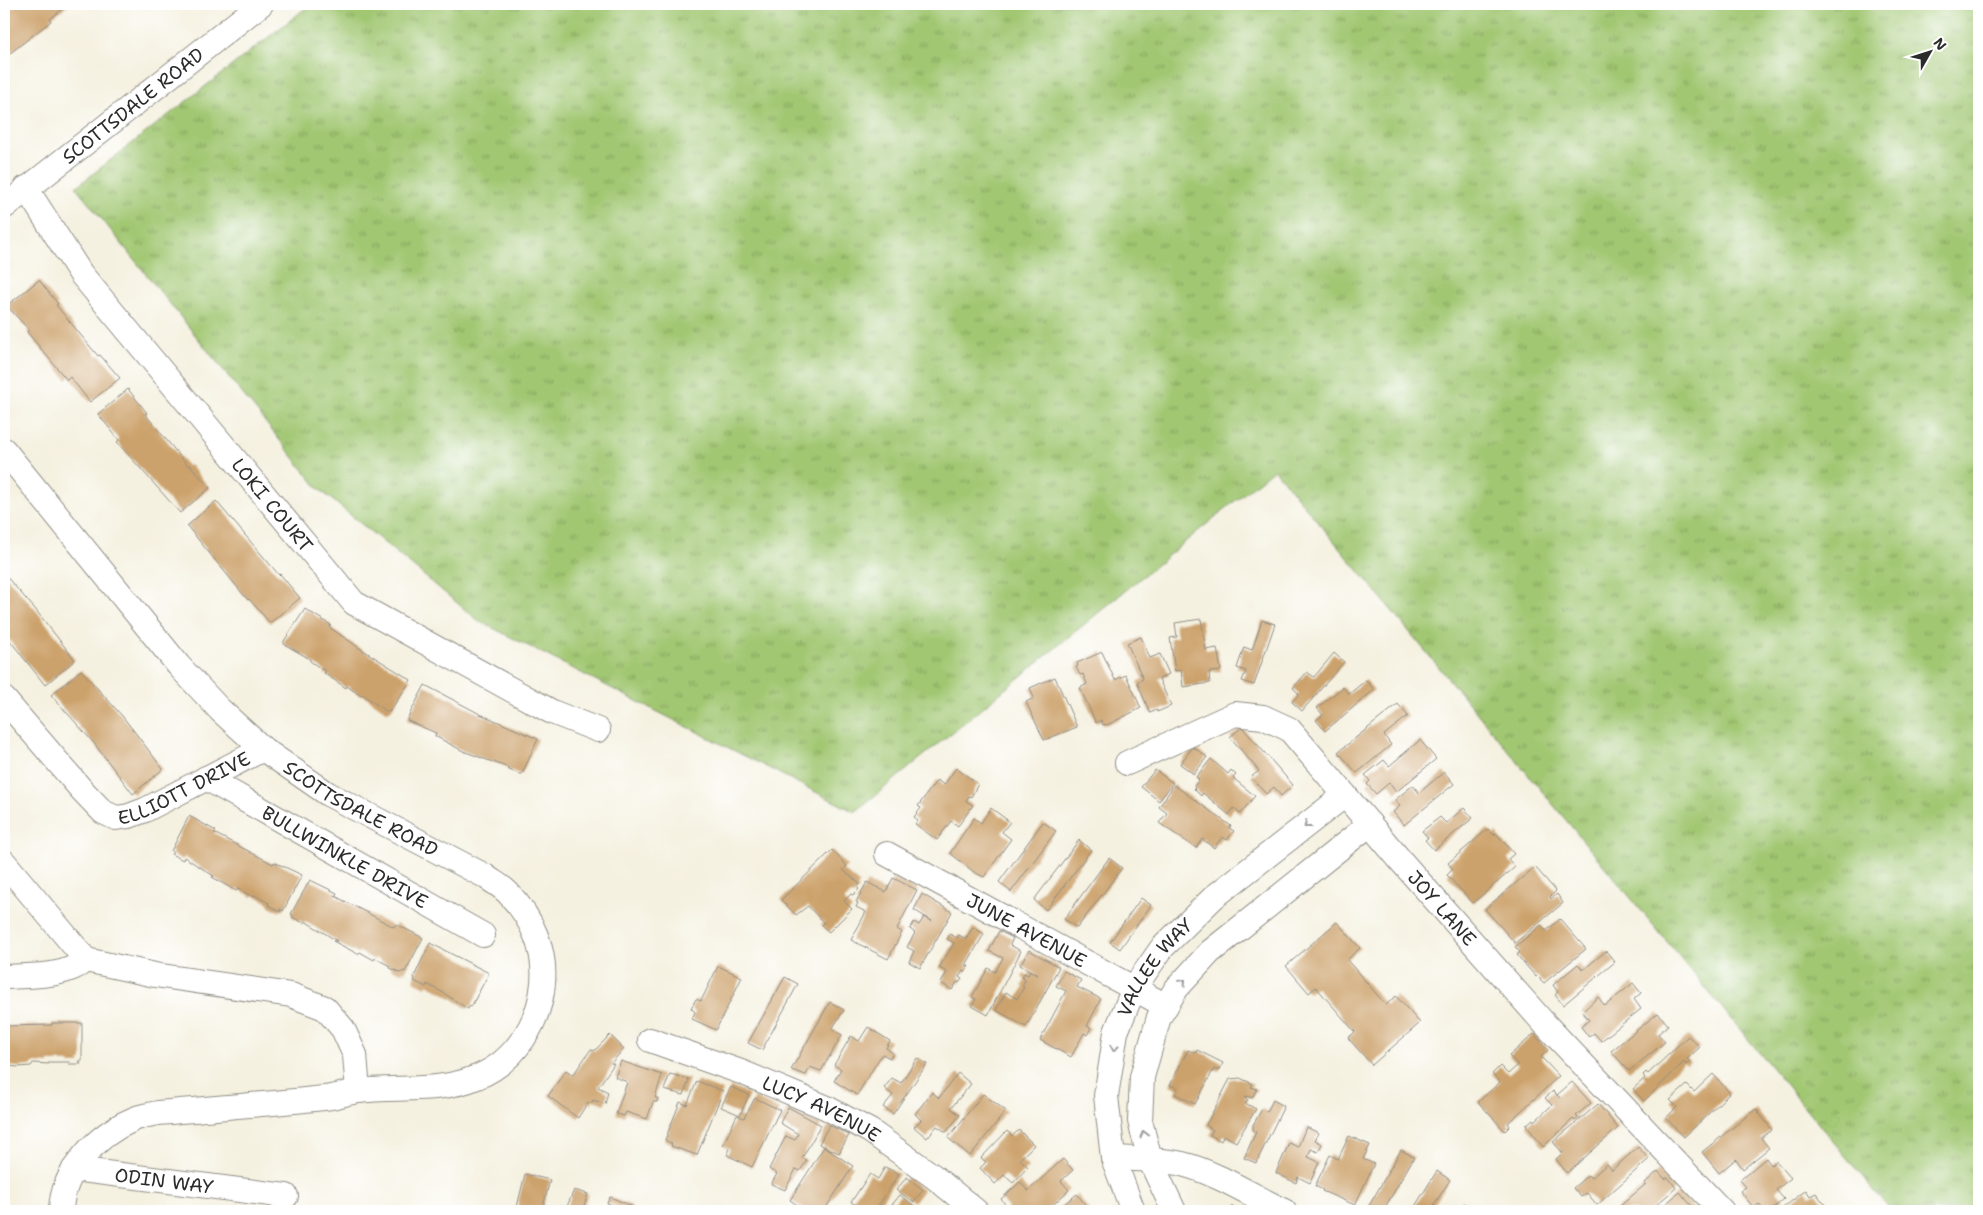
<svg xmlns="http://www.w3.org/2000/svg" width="1983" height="1215" font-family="'Shantell Sans',sans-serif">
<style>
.grass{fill:url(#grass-tufts);stroke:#66794e}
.building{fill:#cca26c}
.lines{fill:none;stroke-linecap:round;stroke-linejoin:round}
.minor-casing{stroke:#908e86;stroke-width:26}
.minor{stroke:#fff;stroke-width:24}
.oneway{stroke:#a0a0a0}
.labels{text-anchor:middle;stroke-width:4;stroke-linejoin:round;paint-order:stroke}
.street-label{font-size:19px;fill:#2b2b2b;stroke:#fff}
</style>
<defs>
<pattern id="grass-tufts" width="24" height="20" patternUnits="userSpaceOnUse" patternTransform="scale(1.25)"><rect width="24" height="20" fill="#a1c772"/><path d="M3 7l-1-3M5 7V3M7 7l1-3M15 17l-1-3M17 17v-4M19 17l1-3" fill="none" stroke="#83a25e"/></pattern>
</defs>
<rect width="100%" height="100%" fill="#fff"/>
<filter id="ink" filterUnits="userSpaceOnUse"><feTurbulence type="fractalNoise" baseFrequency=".02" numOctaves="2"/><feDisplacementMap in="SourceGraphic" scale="10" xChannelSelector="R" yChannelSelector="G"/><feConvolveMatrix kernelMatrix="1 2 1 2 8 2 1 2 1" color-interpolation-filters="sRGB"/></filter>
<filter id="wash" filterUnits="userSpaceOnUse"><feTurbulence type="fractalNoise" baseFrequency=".0096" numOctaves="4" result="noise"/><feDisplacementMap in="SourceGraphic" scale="20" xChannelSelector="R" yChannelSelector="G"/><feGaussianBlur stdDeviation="1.12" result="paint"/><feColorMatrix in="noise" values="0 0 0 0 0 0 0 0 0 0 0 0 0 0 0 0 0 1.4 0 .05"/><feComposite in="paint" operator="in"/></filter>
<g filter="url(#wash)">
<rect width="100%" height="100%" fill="#f5f1e0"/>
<path class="grass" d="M 311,4 L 1979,4 L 1979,1211 L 1891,1211 L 1274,469 L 855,812 L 479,621 L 319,489 L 76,187 Z"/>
<g id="blocks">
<path class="building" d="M 11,4 L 69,4 L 50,19 L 51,21 L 4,58 L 4,9 Z
M 39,280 L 58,304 L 56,305 L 98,356 L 100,355 L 120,378 L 90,402 L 70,377 L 67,380 L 27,332 L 29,330 L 9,308 L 9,304 Z
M 128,389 L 147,413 L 145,414 L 188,466 L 190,465 L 210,488 L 180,513 L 117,442 L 119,440 L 98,414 Z
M 216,501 L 279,575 L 280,574 L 300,598 L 270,623 L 249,599 L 248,600 L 187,526 Z
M 4,574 L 35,609 L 75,660 L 45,685 L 4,633 Z
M 305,609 L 331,625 L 329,627 L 358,647 L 411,680 L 390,711 L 387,712 L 362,694 L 361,696 L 347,686 L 346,688 L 324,673 L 326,672 L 310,661 L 310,659 L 284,644 L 284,641 Z
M 1201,619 L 1206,650 L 1217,648 L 1221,671 L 1209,672 L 1210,683 L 1183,687 L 1181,670 L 1175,671 L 1170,638 L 1177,637 L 1175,623 Z
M 1262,620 L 1275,624 L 1254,685 L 1242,681 L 1246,671 L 1237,668 L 1244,647 L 1252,650 Z
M 1141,637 L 1150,658 L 1160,654 L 1169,674 L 1159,679 L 1171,706 L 1157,712 L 1157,710 L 1150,713 L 1137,682 L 1143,679 L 1127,643 Z
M 1102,652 L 1115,680 L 1126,675 L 1141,708 L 1107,725 L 1106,724 L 1103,725 L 1101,720 L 1096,723 L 1080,688 L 1087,684 L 1083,674 L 1080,675 L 1076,667 L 1078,666 L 1077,663 Z
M 1334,653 L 1344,662 L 1302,711 L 1292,702 L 1299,694 L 1293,688 L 1307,672 L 1314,677 Z
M 81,670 L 123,717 L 163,769 L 133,794 L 93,742 L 51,695 Z
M 1055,677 L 1077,727 L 1044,740 L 1026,702 L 1034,698 L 1030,688 Z
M 1366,680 L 1374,690 L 1325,731 L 1316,720 L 1323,715 L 1317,708 L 1343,687 L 1349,694 Z
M 425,685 L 480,714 L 538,739 L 522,774 L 519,774 L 507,769 L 509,768 L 463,751 L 435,736 L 436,733 L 408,721 L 407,719 Z
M 1398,704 L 1408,716 L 1384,735 L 1391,745 L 1357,773 L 1338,752 Z
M 1242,727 L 1293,785 L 1281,796 L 1274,787 L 1266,794 L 1251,777 L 1259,771 L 1230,737 Z
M 1420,740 L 1436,759 L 1396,792 L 1389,783 L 1376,794 L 1367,784 L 1370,781 L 1365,775 L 1384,760 L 1389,766 Z
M 1193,747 L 1207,757 L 1194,774 L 1180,764 Z
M 1211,759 L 1228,774 L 1231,770 L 1236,775 L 1233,778 L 1255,796 L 1240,814 L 1234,808 L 1229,815 L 1203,793 L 1201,796 L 1194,789 L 1195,788 L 1194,786 L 1199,780 L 1196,777 Z
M 956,768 L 978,784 L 971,797 L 969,796 L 966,801 L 973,805 L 964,818 L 958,826 L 951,821 L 937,840 L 915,824 L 918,820 L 914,817 L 921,808 L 918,806 L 937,780 L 944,785 Z
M 1155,770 L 1173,783 L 1159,801 L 1141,787 Z
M 1444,772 L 1454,784 L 1404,825 L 1393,812 L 1400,806 L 1395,800 L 1413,785 L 1419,793 Z
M 1174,785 L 1231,826 L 1229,828 L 1234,831 L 1227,840 L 1222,837 L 1214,848 L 1202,839 L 1196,848 L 1159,823 L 1167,813 L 1159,807 Z
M 991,808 L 1010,822 L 1002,832 L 1011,839 L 984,877 L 974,872 L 950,853 L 974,818 L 981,823 Z
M 1464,808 L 1473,818 L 1434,850 L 1425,840 L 1428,838 L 1422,831 L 1440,817 L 1446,823 Z
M 189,816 L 216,831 L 214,833 L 273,864 L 274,862 L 302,875 L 283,911 L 280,909 L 280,912 L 268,905 L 269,903 L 254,895 L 253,897 L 238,889 L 236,891 L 212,877 L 214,876 L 184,857 L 183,860 L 171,854 L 173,852 L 171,851 Z
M 1043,822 L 1056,831 L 1011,892 L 999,882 Z
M 1488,829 L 1494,835 L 1496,833 L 1514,854 L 1508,859 L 1515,867 L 1473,903 L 1447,875 L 1453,869 L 1448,863 Z
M 1079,840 L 1091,850 L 1046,910 L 1034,900 Z
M 832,850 L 847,866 L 843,870 L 860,884 L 857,887 L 859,889 L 853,895 L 851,894 L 844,901 L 852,909 L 829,932 L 821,925 L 824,923 L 808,906 L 796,915 L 781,900 Z
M 1109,858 L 1122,868 L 1077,928 L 1064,919 Z
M 1535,867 L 1556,891 L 1550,897 L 1551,899 L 1557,894 L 1563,903 L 1515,943 L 1485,909 Z
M 893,878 L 917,890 L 897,929 L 902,932 L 888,959 L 851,940 L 866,912 L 856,907 L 858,903 L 856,902 L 867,882 L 886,892 Z
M 310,880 L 337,893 L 335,896 L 394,927 L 396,924 L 423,938 L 405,972 L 403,971 L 401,973 L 390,968 L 390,966 L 377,959 L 375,958 L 374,960 L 360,952 L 358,954 L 333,941 L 337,941 L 305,921 L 304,923 L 292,917 L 293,915 L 291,914 Z
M 922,894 L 952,912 L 920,968 L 909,962 L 914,951 L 907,947 L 915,933 L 910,929 L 914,922 L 919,925 L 924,917 L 932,921 L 914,910 Z
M 1141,898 L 1151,905 L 1120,949 L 1110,942 Z
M 1560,919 L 1586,949 L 1544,983 L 1537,976 L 1536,977 L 1517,955 L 1520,952 L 1515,947 L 1541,925 L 1546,931 Z
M 1337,922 L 1360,948 L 1347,960 L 1386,1005 L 1396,996 L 1420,1023 L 1372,1065 L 1348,1038 L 1355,1032 L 1316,987 L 1309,993 L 1286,966 Z
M 973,927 L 984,934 L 966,965 L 969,966 L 965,973 L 963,971 L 959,977 L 962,979 L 959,983 L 957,982 L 952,990 L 941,983 L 947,972 L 939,968 L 954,943 L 947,939 L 950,934 L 957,938 L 959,935 L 966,939 Z
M 999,931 L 1013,938 L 1010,945 L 1021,951 L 988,1015 L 972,1006 L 976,999 L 972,997 L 988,968 L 995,972 L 1003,958 L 989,951 Z
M 430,943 L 489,973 L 471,1007 L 469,1006 L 468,1009 L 442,992 L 427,984 L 426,987 L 414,981 L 415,979 L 414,977 Z
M 1029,950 L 1059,967 L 1026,1027 L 996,1010 L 1006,992 L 1017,999 L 1024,987 L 1022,986 L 1025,980 L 1022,977 L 1024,973 L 1028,975 L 1030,972 L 1038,975 L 1020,965 Z
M 1606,951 L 1615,962 L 1563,1005 L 1555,995 L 1558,992 L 1553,985 L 1578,964 L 1583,970 Z
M 718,966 L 742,977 L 716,1030 L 692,1019 L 695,1012 L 691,1008 L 696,999 L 701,1001 Z
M 1064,971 L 1081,980 L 1077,987 L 1101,999 L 1087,1026 L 1091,1028 L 1087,1035 L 1084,1033 L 1071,1057 L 1040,1040 L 1066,991 L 1056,986 Z
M 785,977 L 798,984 L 762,1050 L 748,1043 Z
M 1633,983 L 1641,993 L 1634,999 L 1641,1009 L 1601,1041 L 1594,1033 L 1589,1037 L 1581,1027 L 1589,1020 L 1582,1012 L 1598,997 L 1605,1006 Z
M 830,1002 L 844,1010 L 832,1029 L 842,1035 L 821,1071 L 810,1067 L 806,1075 L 791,1070 Z
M 1658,1013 L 1668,1025 L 1658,1034 L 1665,1042 L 1629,1071 L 1611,1051 Z
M 52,1023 L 82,1023 L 82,1061 L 79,1061 L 81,1064 L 68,1064 L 70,1062 L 49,1062 L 49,1064 L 33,1063 L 31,1066 L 18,1067 L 6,1066 L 4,1064 L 4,1026 L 52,1025 Z
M 868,1027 L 890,1041 L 886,1048 L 893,1053 L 890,1058 L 882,1054 L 857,1095 L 834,1081 L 841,1069 L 834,1065 L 851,1036 L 859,1041 Z
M 1534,1034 L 1548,1050 L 1541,1057 L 1559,1076 L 1508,1123 L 1510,1126 L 1505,1131 L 1478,1102 L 1500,1082 L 1492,1074 L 1500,1066 L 1508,1074 L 1518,1065 L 1509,1056 Z
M 610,1035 L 624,1049 L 611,1063 L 614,1064 L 598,1087 L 608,1092 L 605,1104 L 593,1100 L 591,1104 L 588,1102 L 578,1118 L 548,1096 L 566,1070 L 573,1075 L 591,1049 L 594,1051 Z
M 1688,1036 L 1700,1047 L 1687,1059 L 1690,1062 L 1686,1065 L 1684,1062 L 1644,1101 L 1633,1089 L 1645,1078 L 1643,1075 L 1646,1072 L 1648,1074 Z
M 1188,1050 L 1196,1053 L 1197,1050 L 1223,1063 L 1219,1071 L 1214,1069 L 1195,1104 L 1175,1094 L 1178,1088 L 1170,1085 Z
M 917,1058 L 927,1064 L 893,1114 L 883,1107 L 893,1095 L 884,1088 L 892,1078 L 901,1083 Z
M 621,1061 L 662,1075 L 655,1098 L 658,1098 L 657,1102 L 653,1102 L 647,1119 L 626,1112 L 624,1116 L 616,1114 L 627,1082 L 615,1077 Z
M 958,1073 L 971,1084 L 951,1108 L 960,1115 L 946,1132 L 937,1126 L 927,1138 L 914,1127 L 921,1120 L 915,1114 L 932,1092 L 939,1098 Z
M 670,1074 L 689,1079 L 684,1095 L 664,1090 Z
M 1713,1074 L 1730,1093 L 1684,1137 L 1666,1118 L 1677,1107 L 1670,1100 L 1687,1085 L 1694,1092 Z
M 1240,1078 L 1253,1084 L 1251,1087 L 1257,1089 L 1252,1098 L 1246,1096 L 1245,1098 L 1248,1100 L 1245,1103 L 1256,1109 L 1236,1142 L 1224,1135 L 1221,1141 L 1210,1135 L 1213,1130 L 1206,1125 L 1230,1079 Z
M 697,1081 L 723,1091 L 697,1155 L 671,1146 L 672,1144 L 665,1140 L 680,1102 L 687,1105 Z
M 1572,1082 L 1591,1103 L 1576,1116 L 1578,1118 L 1575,1121 L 1573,1119 L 1543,1147 L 1526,1125 L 1533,1119 L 1535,1121 L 1552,1105 L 1545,1098 L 1553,1091 L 1560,1098 L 1557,1095 Z
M 731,1087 L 749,1095 L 740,1115 L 721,1107 Z
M 983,1094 L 1006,1111 L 970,1156 L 948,1138 Z
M 755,1098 L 780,1110 L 752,1167 L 727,1155 L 730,1149 L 723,1145 L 737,1115 L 744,1118 Z
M 1273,1100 L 1284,1106 L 1256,1163 L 1244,1158 L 1256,1132 L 1253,1131 L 1253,1125 L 1262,1109 L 1267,1112 Z
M 1598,1104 L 1618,1128 L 1567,1173 L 1556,1159 L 1563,1153 L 1553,1142 Z
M 788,1107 L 821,1125 L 802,1158 L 807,1160 L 800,1171 L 796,1169 L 785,1190 L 771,1184 L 777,1174 L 769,1169 L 786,1136 L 795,1140 L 798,1134 L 780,1123 Z
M 1756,1109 L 1772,1130 L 1761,1138 L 1769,1148 L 1743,1169 L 1736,1159 L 1719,1173 L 1702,1152 Z
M 829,1125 L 849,1135 L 839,1153 L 819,1144 Z
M 1306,1127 L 1319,1133 L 1315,1140 L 1322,1144 L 1318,1152 L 1311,1149 L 1308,1157 L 1319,1162 L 1310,1183 L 1298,1177 L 1296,1183 L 1276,1173 L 1289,1143 L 1298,1147 Z
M 1019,1130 L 1034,1145 L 1020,1159 L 1028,1167 L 1013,1183 L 1004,1175 L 995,1184 L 980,1168 L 986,1162 L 981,1158 L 1007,1131 L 1012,1136 Z
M 1349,1136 L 1370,1145 L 1363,1159 L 1374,1164 L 1355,1205 L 1322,1191 L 1323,1190 L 1315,1186 L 1330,1155 L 1338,1159 Z
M 824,1147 L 853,1166 L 824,1211 L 806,1211 L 790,1200 Z
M 1638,1147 L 1649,1159 L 1597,1205 L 1587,1193 L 1581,1197 L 1573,1188 L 1588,1175 L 1591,1178 L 1607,1164 L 1612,1170 Z
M 1401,1150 L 1414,1157 L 1383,1211 L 1366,1211 Z
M 1766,1158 L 1771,1165 L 1776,1161 L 1791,1178 L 1776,1190 L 1784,1199 L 1770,1211 L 1764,1211 L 1759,1204 L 1754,1208 L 1740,1191 L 1746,1187 L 1740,1180 Z
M 1063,1159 L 1073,1170 L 1061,1181 L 1069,1190 L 1046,1211 L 1004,1211 L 1008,1208 L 1001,1199 L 1020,1182 L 1028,1191 Z
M 885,1167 L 899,1174 L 875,1211 L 856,1211 L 859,1207 L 851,1202 L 870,1174 L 878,1179 Z
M 1437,1171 L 1450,1180 L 1430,1211 L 1412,1211 Z
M 1658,1171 L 1665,1179 L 1668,1177 L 1676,1188 L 1649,1211 L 1614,1211 L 1646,1184 L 1645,1183 Z
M 525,1174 L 550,1180 L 542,1211 L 516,1211 Z
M 907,1177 L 923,1190 L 914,1202 L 896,1190 Z
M 574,1190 L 588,1194 L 582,1211 L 565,1211 Z
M 1806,1190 L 1810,1196 L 1816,1193 L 1830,1211 L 1779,1211 Z
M 1680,1192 L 1696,1211 L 1658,1211 L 1664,1205 Z
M 1077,1194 L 1090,1211 L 1055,1211 Z
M 900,1195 L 908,1201 L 921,1211 L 887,1211 Z
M 610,1197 L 632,1206 L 630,1211 L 615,1211 L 618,1207 L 607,1203 Z
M 1464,1203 L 1477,1211 L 1459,1211 Z
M 943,1206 L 950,1211 L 939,1211 Z
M 1232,1206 L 1242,1211 L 1229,1211 Z"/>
</g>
</g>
<g filter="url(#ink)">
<use href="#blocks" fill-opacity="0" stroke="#908e86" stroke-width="1"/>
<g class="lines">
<defs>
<g id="minor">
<path id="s1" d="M 26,188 L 81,274 L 354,603 L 552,712 L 598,730"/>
<path id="s2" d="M 4,207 L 261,4"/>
<path id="s3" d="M 4,450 L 179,666 L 220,710 L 263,749 L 328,794 L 485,876 C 493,882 503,887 509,894 C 532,918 546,950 543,983 C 540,1022 515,1062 477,1077 C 440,1093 397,1086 358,1091 C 346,1093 335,1097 324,1098 C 269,1104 214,1108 158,1113 C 150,1115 140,1116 132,1120 C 97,1135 62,1171 61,1211"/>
<path id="s4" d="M 4,699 L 81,789 L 103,812 L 116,818 L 129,816 L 145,810 L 263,749"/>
<path id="s5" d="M 1127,763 L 1235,714 L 1263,717 L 1289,729 L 1401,861 L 1543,1022 L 1722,1211"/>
<path id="s6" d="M 206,778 L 483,935"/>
<path id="s7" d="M 887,854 L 1166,1006"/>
<path d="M 4,862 L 86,960"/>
<path d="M 86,960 L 155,975 L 291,995 L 325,1008 L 343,1029 L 355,1055 L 358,1091"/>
<path d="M 4,977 C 31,975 64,978 86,960"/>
<path id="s8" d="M 650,1040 L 741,1072 L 825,1107 L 870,1131 L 933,1176 L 976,1211"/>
<path d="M 1113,1158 C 1136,1159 1160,1159 1182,1164 C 1215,1172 1253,1196 1284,1211"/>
<path id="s9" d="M 74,1169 L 286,1196"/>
<path id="s10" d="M 1133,1211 L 1113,1158 L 1106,1096 L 1116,1032 L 1134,988 L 1162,948 L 1214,897 L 1345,795"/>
<path d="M 1174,1211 L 1150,1160 L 1140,1121 L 1142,1077 L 1159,1017 L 1176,989 L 1210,952 L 1370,824"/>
</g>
</defs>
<use href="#minor" class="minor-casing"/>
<use href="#minor" class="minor"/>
</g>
<defs><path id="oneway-chevron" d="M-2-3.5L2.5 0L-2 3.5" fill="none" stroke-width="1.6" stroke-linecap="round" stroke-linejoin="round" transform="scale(1.25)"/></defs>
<g class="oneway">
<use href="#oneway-chevron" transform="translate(1307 825) rotate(142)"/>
<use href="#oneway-chevron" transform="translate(1183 982) rotate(-48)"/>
<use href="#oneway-chevron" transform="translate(1114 1048) rotate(99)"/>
<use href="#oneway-chevron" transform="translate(1144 1134) rotate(-104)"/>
</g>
</g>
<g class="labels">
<g class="street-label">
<text dy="7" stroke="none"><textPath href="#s2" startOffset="164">SCOTTSDALE ROAD</textPath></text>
<text dy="7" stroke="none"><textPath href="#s1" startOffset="402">LOKI COURT</textPath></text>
<text dy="7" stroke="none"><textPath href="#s4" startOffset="239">ELLIOTT DRIVE</textPath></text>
<text dy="7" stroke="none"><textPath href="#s3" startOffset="511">SCOTTSDALE ROAD</textPath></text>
<text dy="7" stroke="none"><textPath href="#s6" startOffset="160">BULLWINKLE DRIVE</textPath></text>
<text dy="7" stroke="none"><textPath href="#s5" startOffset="411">JOY LANE</textPath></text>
<text dy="7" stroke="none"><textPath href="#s7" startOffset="159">JUNE AVENUE</textPath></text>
<text dy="7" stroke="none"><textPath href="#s10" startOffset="260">VALLEE WAY</textPath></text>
<text dy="7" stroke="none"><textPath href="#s8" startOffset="185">LUCY AVENUE</textPath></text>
<text dy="7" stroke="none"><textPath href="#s9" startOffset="91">ODIN WAY</textPath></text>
</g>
</g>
<rect width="1983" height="1215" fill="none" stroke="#fff" stroke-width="20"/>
<g transform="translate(1930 52) rotate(51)" stroke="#ffffff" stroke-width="4" paint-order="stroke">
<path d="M0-4L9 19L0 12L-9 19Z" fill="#2b2b2b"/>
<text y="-8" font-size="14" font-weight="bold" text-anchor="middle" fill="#2b2b2b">N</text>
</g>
</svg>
